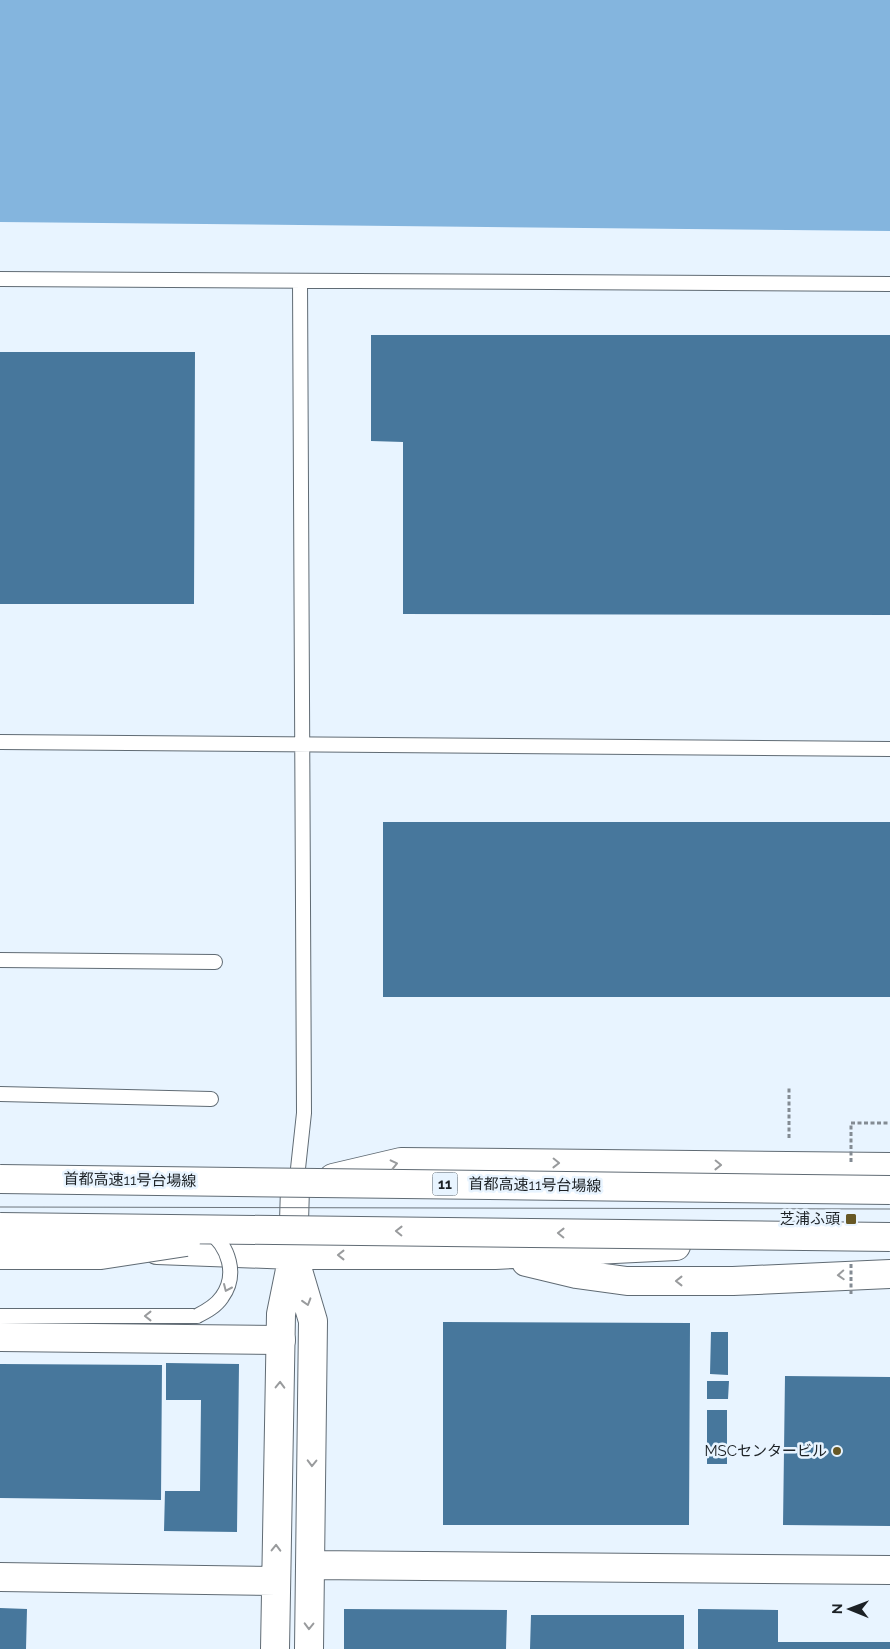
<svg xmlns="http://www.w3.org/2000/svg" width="890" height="1649" font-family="Raleway,'Noto Sans JP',sans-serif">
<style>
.water{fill:#84b5de}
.building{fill:#47779c}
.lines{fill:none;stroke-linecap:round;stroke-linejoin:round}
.service-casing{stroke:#606b74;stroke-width:16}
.minor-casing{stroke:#606b74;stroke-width:30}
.tertiary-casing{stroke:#606b74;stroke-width:30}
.path{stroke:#838b93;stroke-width:3;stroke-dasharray:4 2.5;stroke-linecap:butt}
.service{stroke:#fff;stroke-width:14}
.minor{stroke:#fff;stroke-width:28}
.tertiary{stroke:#fff;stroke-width:28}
.tram{stroke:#6d757c;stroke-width:1}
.service-bridge-casing{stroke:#606b74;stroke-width:16;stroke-linecap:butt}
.motorway-bridge-casing{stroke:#606b74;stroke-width:30;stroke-linecap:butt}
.path-bridge{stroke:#838b93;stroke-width:3;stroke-dasharray:4 2.5;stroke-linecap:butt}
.service-bridge{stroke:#fff;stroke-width:14}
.motorway-bridge{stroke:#fff;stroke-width:28}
.oneway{stroke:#999b9d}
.poi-dot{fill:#675825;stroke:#e8f4ff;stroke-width:2}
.labels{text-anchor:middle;stroke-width:5;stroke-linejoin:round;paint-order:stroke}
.shield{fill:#e8f4ff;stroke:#596066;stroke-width:1}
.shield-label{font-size:14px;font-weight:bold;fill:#1c2125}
.street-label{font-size:15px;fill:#1c2125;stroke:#e8f4ff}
.poi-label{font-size:15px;fill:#1c2125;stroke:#e8f4ff;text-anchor:end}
</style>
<rect width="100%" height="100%" fill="#e8f4ff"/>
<path class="water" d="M 0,0 L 890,0 L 890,231 L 0,222 Z"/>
<path class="building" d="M 371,335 L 890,335 L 890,615 L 403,614 L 403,442 L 371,441 Z
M 0,352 L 195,352 L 194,604 L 0,604 Z
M 383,822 L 890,822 L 890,997 L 383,997 Z
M 443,1322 L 690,1323 L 689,1525 L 443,1525 Z
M 711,1332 L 728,1332 L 728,1375 L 710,1374 Z
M 166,1363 L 239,1364 L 237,1532 L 164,1531 L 165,1491 L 200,1491 L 201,1400 L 166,1400 Z
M 0,1364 L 162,1365 L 161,1500 L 0,1498 Z
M 785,1376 L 890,1377 L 890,1526 L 783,1525 Z
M 707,1381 L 729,1381 L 728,1399 L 707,1399 Z
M 707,1410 L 727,1410 L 727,1464 L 707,1464 Z
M 0,1608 L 27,1609 L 26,1649 L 0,1649 Z
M 344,1609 L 507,1610 L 506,1649 L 344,1649 Z
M 698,1609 L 778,1610 L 778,1642 L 890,1642 L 890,1649 L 698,1649 Z
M 531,1615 L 684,1615 L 684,1649 L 530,1649 Z"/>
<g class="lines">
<defs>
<path id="service" d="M 0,279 L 890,284
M 0,742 L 890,749
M 0,960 L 215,962
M 0,1094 L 211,1099
M 296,1187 L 304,1113 L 300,281
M 0,1316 L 197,1316"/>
<path id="minor" d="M 0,1337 L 281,1340"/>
<path id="tertiary" d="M 333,1178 L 401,1162 L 890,1167
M 157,1250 L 293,1255 L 495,1255 L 676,1246
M 294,1257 L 313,1321 L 309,1649
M 526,1262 L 576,1274 L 627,1281 L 733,1281 L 890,1274
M 311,1565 L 890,1570
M 0,1577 L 276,1581
M 275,1649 L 281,1314 L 293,1255 L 295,1188"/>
</defs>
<use href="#service" class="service-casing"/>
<use href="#minor" class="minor-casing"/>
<use href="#tertiary" class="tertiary-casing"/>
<path class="path" d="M 851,1123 L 890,1123
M 789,1138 L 789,1088"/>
<use href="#service" class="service"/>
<use href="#minor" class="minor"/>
<use href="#tertiary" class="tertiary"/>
<path class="tram" d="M 0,1207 L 890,1209
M 0,1230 L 709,1228 L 890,1230"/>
<defs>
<path id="service-bridge" d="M 197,1316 C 207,1311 216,1306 222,1297 C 238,1275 229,1246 208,1231"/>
<path id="motorway-bridge" d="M 0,1179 L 890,1190
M 0,1227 L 890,1237
M 0,1255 L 101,1255 L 186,1242"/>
</defs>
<use href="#service-bridge" class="service-bridge-casing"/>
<use href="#motorway-bridge" class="motorway-bridge-casing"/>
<path class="path-bridge" d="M 851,1162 L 851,1123
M 851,1264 L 851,1295"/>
<use href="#service-bridge" class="service-bridge"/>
<use href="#motorway-bridge" class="motorway-bridge"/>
</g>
<defs><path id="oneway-chevron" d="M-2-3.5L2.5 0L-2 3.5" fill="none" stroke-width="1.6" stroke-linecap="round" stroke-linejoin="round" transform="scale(1.25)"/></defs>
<g class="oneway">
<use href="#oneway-chevron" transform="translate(556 1163) rotate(1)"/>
<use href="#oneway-chevron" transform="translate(394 1164) rotate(-13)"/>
<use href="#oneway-chevron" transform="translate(718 1165) rotate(1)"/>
<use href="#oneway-chevron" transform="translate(399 1231) rotate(-179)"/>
<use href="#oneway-chevron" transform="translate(561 1233) rotate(-179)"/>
<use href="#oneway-chevron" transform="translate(341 1255) rotate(180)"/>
<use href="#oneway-chevron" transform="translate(841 1275) rotate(177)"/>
<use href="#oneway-chevron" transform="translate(679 1281) rotate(180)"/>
<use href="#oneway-chevron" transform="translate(227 1288) rotate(114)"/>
<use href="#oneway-chevron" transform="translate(307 1302) rotate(73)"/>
<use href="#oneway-chevron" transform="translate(148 1316) rotate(-180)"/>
<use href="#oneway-chevron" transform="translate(280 1385) rotate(-89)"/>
<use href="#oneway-chevron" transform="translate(312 1463) rotate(91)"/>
<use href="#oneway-chevron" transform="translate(276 1548) rotate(-89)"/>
<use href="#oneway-chevron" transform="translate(309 1626) rotate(91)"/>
</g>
<g class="poi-dot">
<rect x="845" y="1213" width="12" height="12" rx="2.5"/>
<circle cx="837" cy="1451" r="5"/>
</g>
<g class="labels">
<rect class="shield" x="432.5" y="1172.5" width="25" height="23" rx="4"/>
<g class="shield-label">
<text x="445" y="1189">11</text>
</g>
<g class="street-label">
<text transform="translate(130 1180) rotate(1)" y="5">首都高速11号台場線</text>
<text transform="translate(535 1185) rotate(1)" y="5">首都高速11号台場線</text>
</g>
<g class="poi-label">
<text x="840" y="1224">芝浦ふ頭</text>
<text x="827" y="1456">MSCセンタービル</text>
</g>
</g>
<g transform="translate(850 1609) rotate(271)" stroke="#e8f4ff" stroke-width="4" paint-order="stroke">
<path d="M0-4L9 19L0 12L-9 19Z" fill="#1c2125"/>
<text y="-8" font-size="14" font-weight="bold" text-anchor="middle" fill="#1c2125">N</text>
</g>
</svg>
